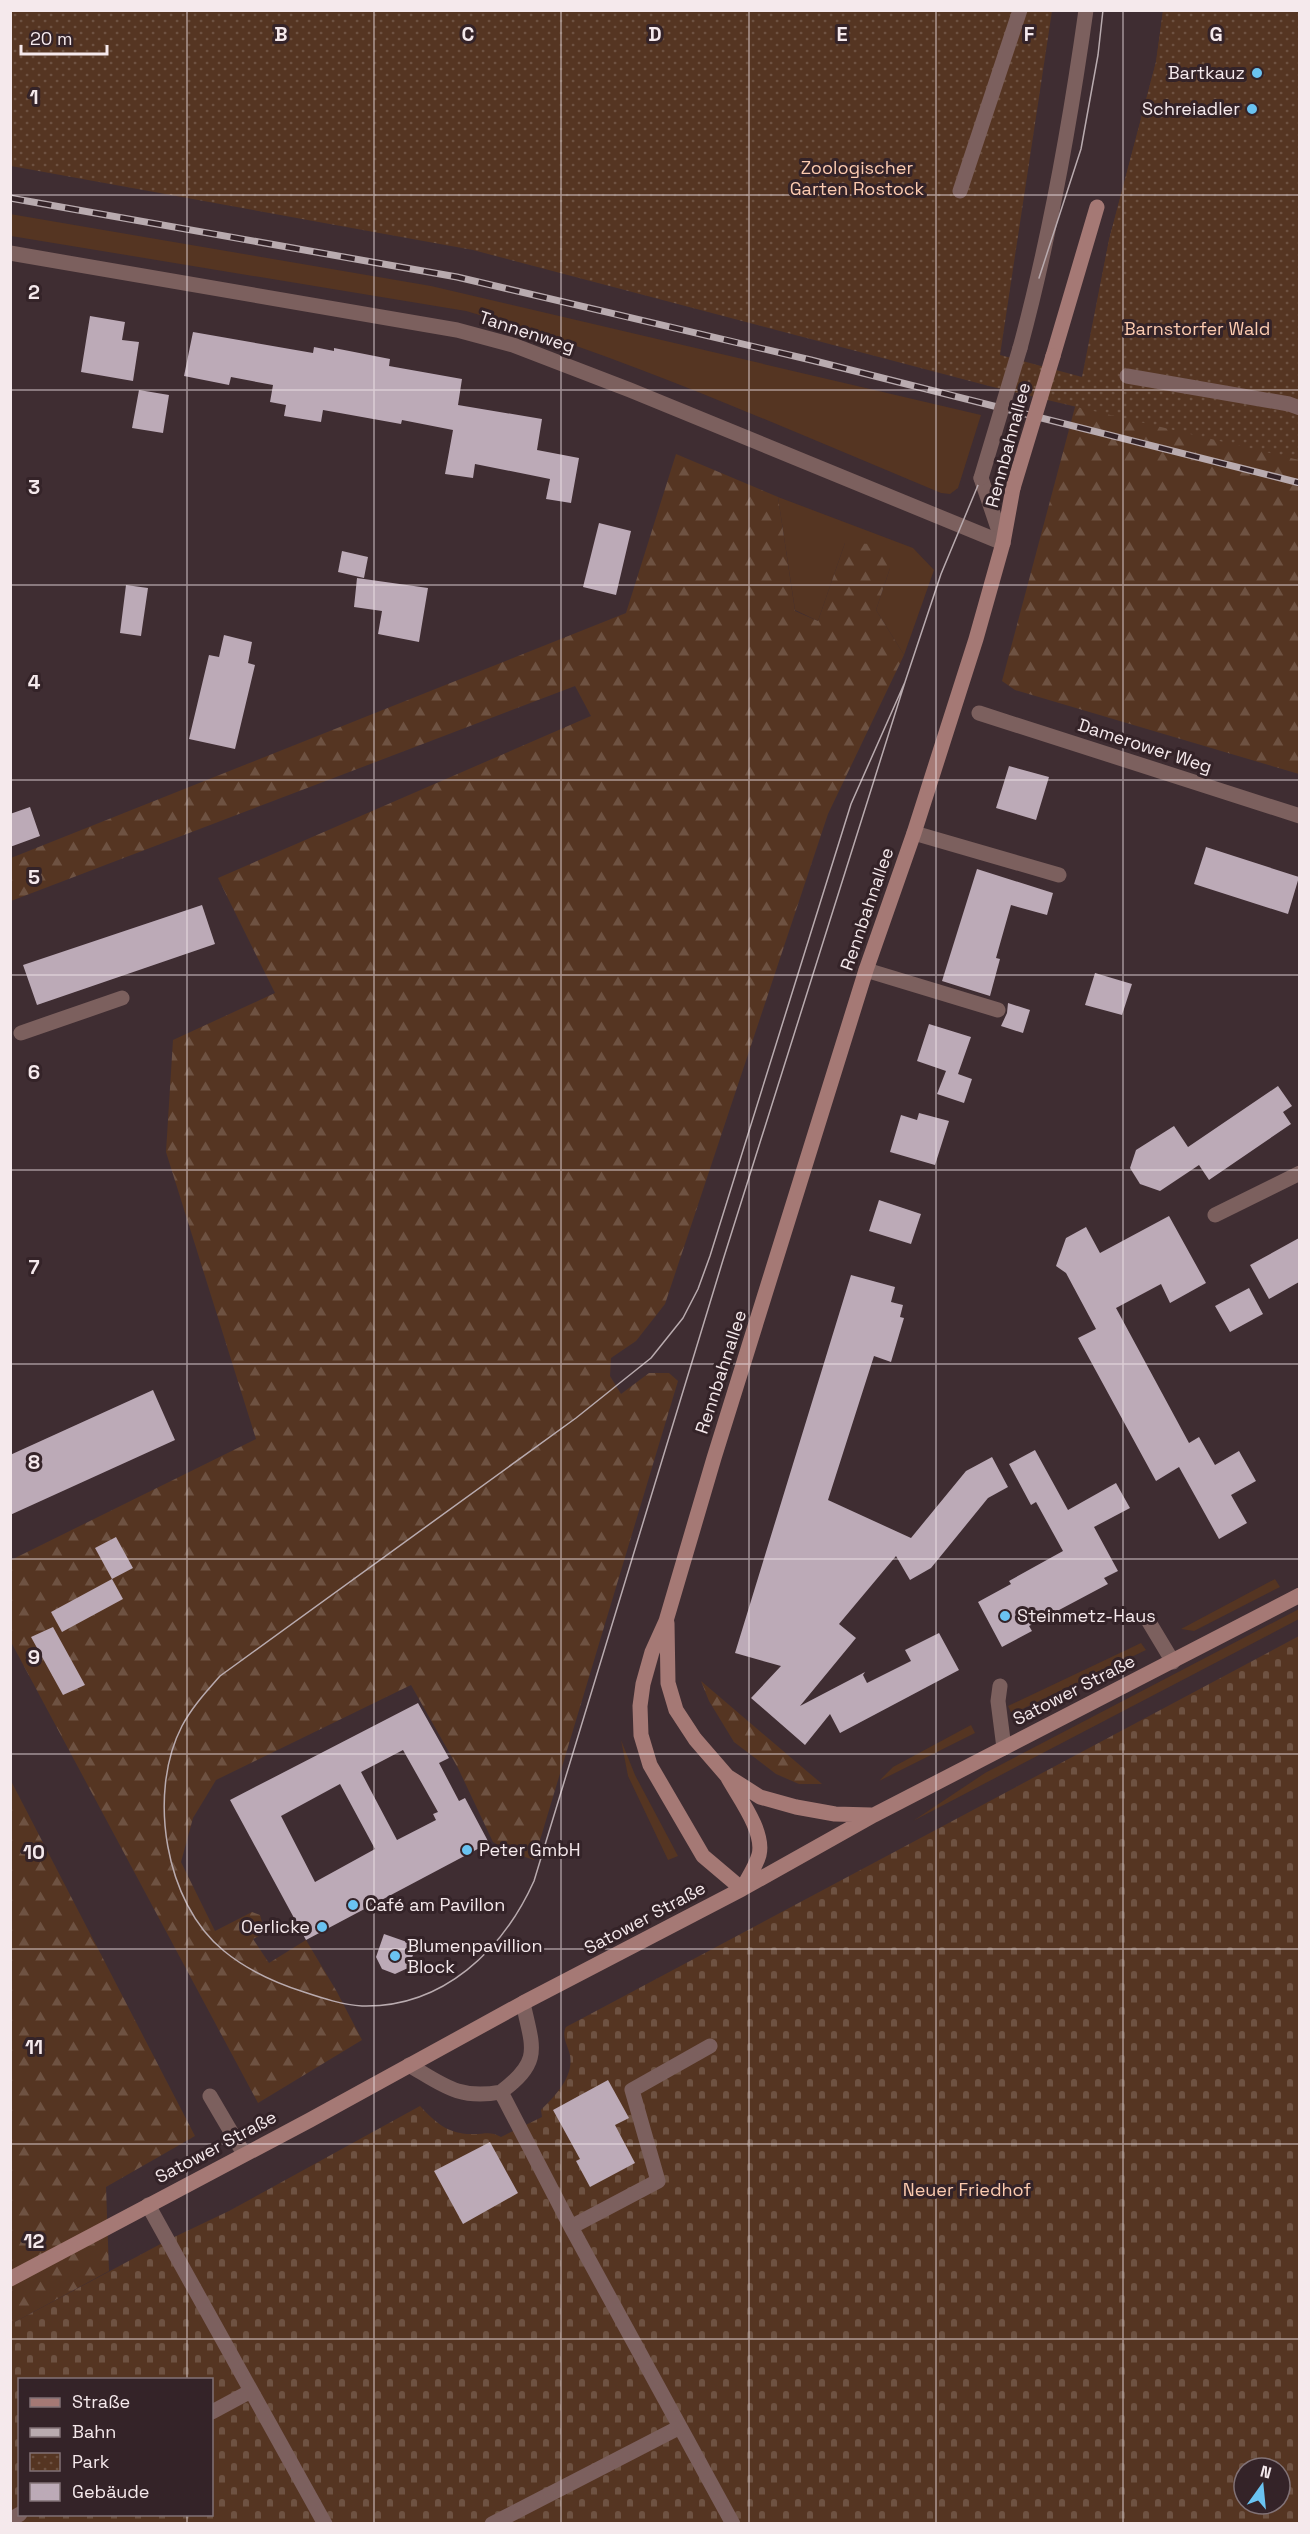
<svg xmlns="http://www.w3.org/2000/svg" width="1310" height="2534" font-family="'Space Grotesk',sans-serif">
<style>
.grass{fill:#553522}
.forest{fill:url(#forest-firs)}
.cemetery{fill:url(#cemetery-stones);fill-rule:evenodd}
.park{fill:url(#park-dots)}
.building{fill:#bcaab7;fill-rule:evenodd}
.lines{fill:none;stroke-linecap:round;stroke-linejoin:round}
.service{stroke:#7c605e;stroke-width:15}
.minor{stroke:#7c605e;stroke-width:15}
.tertiary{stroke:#7c605e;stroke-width:15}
.secondary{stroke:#a57975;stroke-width:15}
.tram{stroke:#b9abaf;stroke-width:1.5}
.rail-casing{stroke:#b9abaf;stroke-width:7}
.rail{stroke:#342328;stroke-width:4.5;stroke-dasharray:14;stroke-linecap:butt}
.service-bridge{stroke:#7c605e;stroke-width:15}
.secondary-bridge{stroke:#a57975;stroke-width:15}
.grid{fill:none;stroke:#f5e9ec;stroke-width:1.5;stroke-opacity:0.55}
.poi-dot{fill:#6ac3f1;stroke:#342328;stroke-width:2}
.labels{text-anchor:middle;stroke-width:6;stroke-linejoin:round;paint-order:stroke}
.poi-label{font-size:18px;fill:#f5e9ec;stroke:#342328;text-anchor:start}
.park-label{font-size:18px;fill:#fccbb0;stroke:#342328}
.street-label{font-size:18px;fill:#f5e9ec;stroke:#342328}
.grid-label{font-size:20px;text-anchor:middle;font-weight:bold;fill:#f5e9ec;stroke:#342328;stroke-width:6;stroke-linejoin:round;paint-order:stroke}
</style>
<defs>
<pattern id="forest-firs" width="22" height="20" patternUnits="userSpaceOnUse" patternTransform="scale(1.5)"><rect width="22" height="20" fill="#553522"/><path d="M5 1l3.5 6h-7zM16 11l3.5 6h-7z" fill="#6e5242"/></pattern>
<pattern id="cemetery-stones" width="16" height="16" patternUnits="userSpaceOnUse" patternTransform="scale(1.5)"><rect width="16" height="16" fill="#553522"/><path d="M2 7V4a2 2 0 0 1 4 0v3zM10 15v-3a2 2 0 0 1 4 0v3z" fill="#6e5242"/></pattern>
<pattern id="park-dots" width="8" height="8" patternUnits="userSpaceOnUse" patternTransform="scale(1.5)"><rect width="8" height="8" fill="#553522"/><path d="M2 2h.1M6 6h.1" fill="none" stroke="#6e5242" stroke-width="1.8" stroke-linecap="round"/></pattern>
</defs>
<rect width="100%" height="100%" fill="#3f2d32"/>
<path class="grass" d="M 10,214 L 431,286 L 981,415 L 958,488 L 950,494 L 941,493 C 785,429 629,357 466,311 L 11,236 Z
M 778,497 L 913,548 L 934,570 L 904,655 L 876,610 L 890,568 L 845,543 L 818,621 L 795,610 Z
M 1275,1579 L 1280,1587 L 1194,1631 L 1181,1629 Z
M 1299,1609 L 1299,1619 L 913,1821 L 985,1773 Z
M 1141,1643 L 1146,1650 L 1012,1714 L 1008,1706 Z
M 971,1725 L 975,1733 L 879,1781 L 893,1767 Z
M 621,1740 L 635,1775 L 678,1856 L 668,1860 L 628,1776 Z"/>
<path class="forest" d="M 1163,11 L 1299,11 L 1299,774 L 1015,690 L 1002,681 L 1083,377 L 1109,240 L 1156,62 Z
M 676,454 L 778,497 L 795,611 L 818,621 L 845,543 L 873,544 L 888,554 L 890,568 L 876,610 L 904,655 L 828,814 L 665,1304 L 636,1341 L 611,1358 L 610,1376 L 621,1394 L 649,1373 L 669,1373 L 678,1381 L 534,1860 L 510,1852 L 493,1842 L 458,1768 L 411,1685 L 216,1780 L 193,1818 L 181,1862 L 215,1931 L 252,1912 L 260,1915 L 263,1926 L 261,1935 L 253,1939 L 269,1963 L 306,1940 L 337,1992 L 362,2040 L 258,2103 L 11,1642 L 11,1560 L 256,1439 L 166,1152 L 173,1040 L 275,993 L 218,878 L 591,716 L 575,686 L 11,901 L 11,858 L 626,613 Z
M 701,1681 L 822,1784 L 799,1784 L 776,1774 L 734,1742 L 709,1701 Z
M 10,1779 L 195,2136 L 106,2187 L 109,2271 L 11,2324 Z"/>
<path class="cemetery" d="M 1299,1636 L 1299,2523 L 11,2524 L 11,2324 L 168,2240 L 229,2211 L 420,2106 C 436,2123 449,2135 474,2134 C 485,2134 491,2131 501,2137 L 542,2117 L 541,2110 C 555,2096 574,2077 570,2055 C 568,2046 561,2036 566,2027 ZM 20,2380 L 212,2380 L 212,2514 L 20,2514 ZM 1244,2468 L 1280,2468 L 1280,2504 L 1244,2504 Z"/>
<path class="park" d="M 10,11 L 1052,11 L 1000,355 L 1082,377 L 1109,240 L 1156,62 L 1163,11 L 1299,11 L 1299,460 L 989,386 L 473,250 L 11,166 Z"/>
<path class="building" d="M 90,316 L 125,322 L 122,340 L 139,342 L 133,381 L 81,372 Z
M 193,332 L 313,353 L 314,347 L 334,351 L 334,348 L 390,359 L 389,366 L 462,379 L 458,405 L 542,419 L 537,450 L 579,458 L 571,503 L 546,499 L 550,479 L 475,464 L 473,478 L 445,474 L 453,430 L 402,420 L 401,424 L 323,410 L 321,422 L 284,416 L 286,405 L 270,402 L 273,385 L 231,377 L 229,385 L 184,376 Z
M 139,390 L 169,395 L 163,433 L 132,428 Z
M 599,523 L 631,531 L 616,595 L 583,587 Z
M 342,551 L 368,557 L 364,578 L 338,572 Z
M 357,578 L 428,588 L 419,642 L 378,634 L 382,611 L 354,607 Z
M 126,585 L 148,588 L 141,636 L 120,633 Z
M 224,635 L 252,642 L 248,663 L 255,665 L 235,749 L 189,739 L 209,655 L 219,657 Z
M 1009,766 L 1049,777 L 1036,820 L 996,808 Z
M 30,807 L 40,836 L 10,847 L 10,814 Z
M 1206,847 L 1299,877 L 1288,914 L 1194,884 Z
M 977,869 L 1053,893 L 1047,915 L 1011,905 L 996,958 L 1000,959 L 990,996 L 942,981 Z
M 202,905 L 215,944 L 37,1005 L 23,965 Z
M 1095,973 L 1132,984 L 1122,1015 L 1085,1005 Z
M 1008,1003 L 1030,1010 L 1023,1033 L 1001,1026 L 1007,1013 Z
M 929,1024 L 971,1037 L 958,1074 L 972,1079 L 964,1103 L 937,1094 L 946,1071 L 917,1061 Z
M 1278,1086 L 1292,1106 L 1283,1112 L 1291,1124 L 1209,1180 L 1199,1165 L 1160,1191 L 1140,1184 L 1130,1168 L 1136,1150 L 1174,1126 L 1188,1147 Z
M 919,1113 L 949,1121 L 935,1165 L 890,1152 L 901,1115 L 917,1120 Z
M 879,1200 L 921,1214 L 911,1244 L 869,1231 Z
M 1169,1216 L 1206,1283 L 1170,1303 L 1161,1284 L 1116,1308 L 1189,1443 L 1199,1437 L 1215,1465 L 1239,1451 L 1256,1481 L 1231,1495 L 1247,1523 L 1219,1539 L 1179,1467 L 1156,1481 L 1078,1338 L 1096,1329 L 1066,1273 L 1056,1266 L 1066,1238 L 1086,1227 L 1100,1253 Z
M 1299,1238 L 1299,1282 L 1269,1299 L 1250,1265 Z
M 851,1275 L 895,1287 L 891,1302 L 903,1305 L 900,1317 L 904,1318 L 891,1362 L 874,1356 L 828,1500 L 911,1538 L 966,1471 L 992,1457 L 1008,1487 L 988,1498 L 931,1568 L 910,1580 L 896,1556 L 839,1624 L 856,1638 L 800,1706 L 865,1672 L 863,1675 L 867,1683 L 911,1661 L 905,1650 L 939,1633 L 959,1670 L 840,1733 L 830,1714 L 805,1745 L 751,1698 L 781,1666 L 735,1653 Z
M 1249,1288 L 1263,1314 L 1230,1332 L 1215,1306 Z
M 153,1390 L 175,1440 L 10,1515 L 10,1455 Z
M 1035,1450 L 1068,1510 L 1116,1483 L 1130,1508 L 1094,1527 L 1118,1571 L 1104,1578 L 1108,1584 L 1029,1626 L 1032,1631 L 1002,1647 L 978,1602 L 1011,1584 L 1009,1581 L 1063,1551 L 1036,1502 L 1031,1505 L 1009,1464 Z
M 116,1537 L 133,1568 L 112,1579 L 95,1548 Z
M 112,1579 L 123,1599 L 62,1632 L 51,1612 Z
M 53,1627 L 85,1685 L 63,1695 L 31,1637 Z
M 418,1703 L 449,1758 L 439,1763 L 459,1801 L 465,1798 L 489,1843 L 306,1940 L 230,1800 ZM 403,1750 L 438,1812 L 433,1814 L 436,1820 L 397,1840 L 361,1772 ZM 340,1784 L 375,1849 L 315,1882 L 281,1816 Z
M 384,1934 L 407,1942 L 413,1955 L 408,1968 L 395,1974 L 382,1969 L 376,1957 Z
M 608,2080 L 629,2118 L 615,2125 L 635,2163 L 590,2187 L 576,2161 L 580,2159 L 553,2110 Z
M 490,2142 L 518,2193 L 463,2224 L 434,2171 Z"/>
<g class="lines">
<path class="service" d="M 960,191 L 1020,10
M 1020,348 C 1050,237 1070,124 1086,10
M 1127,376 L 1289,404 L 1300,408
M 981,478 L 1003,543
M 914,833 L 1059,875
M 866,970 L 998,1010
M 21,1033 L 122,998
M 1149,1622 L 1173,1662
M 1000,1686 L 998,1701 L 1004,1748
M 523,2003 C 533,2049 542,2061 501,2092 L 571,2227 L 733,2524
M 409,2065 C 443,2085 459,2100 501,2092
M 210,2096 L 244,2154
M 148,2205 L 325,2524
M 571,2227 L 658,2181 L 632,2090 L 710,2046
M 212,2412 L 251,2391
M 10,2520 L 20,2514
M 492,2524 L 680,2427"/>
<path class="minor" d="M 979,713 L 1300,816
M 1215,1215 L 1300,1173"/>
<path class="tertiary" d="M 10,253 L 457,330 L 513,345 L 630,390 L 1003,543"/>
<path class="secondary" d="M 1053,356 L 1097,207
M 667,1623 L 668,1683 L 676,1710 L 695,1739 L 727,1776 L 760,1797 L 796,1807 L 835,1814 L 871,1815
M 728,1778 C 739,1798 765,1832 759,1855 C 756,1866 748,1878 742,1889
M 742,1889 L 703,1856 L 650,1765 L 641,1735 L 640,1706 L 643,1684 L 652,1652 L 666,1621 L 714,1458 L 866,970 L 914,833 L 976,639 L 1003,543 L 1013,488
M 10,2279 L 310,2120 L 523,2003 L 742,1889 L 874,1815 L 1300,1595"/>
<path class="tram" d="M 1039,278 L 1081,149 L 1098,55 L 1103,10
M 905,682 L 851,804 L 710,1256 L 698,1289 L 683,1318 L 651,1358 L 576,1418 L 220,1676 C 206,1692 192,1707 182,1726 C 147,1793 165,1904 224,1951 C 247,1970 276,1983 304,1992 C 322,1998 343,2005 362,2006 C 443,2008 503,1950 534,1881 L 723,1260 L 905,682 L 941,574 L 981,478"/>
<defs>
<path id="rail" d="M 10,198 L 457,277 L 811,360 L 1300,483"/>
</defs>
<use href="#rail" class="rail-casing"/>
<use href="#rail" class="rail"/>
<path class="service-bridge" d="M 981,478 L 1020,348"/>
<path class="secondary-bridge" d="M 1013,488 L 1053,356"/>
</g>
<path class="grid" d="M 187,10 L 187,2380M 374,10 L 374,2524M 561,10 L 561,2524M 749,10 L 749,2524M 936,10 L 936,2524M 1123,10 L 1123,2524M 10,195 L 1300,195M 10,390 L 1300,390M 10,585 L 1300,585M 10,780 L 1300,780M 10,975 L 1300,975M 10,1170 L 1300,1170M 10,1364 L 1300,1364M 10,1559 L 1300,1559M 10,1754 L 1300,1754M 10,1949 L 1300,1949M 10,2144 L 1300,2144M 10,2339 L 1300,2339M 187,2514 L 187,2524"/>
<g class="poi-dot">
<circle cx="1257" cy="73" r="6"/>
<circle cx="1252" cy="109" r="6"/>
<circle cx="1005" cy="1616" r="6"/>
<circle cx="467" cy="1850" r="6"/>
<circle cx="353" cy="1905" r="6"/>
<circle cx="322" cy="1927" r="6"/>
<circle cx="395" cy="1956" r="6"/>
</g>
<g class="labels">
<g class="poi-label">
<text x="1245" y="79" text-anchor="end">Bartkauz</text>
<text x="1240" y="115" text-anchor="end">Schreiadler</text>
<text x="1017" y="1622">Steinmetz-Haus</text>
<text x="479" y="1856">Peter GmbH</text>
<text x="365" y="1911">Café am Pavillon</text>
<text x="310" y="1933" text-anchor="end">Oerlicke</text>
<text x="407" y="1952">Blumenpavillion<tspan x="407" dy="21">Block</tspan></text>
</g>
<g class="park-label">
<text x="857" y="174">Zoologischer<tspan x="857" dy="21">Garten Rostock</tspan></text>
<text x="1197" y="335">Barnstorfer Wald</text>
<text x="967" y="2196">Neuer Friedhof</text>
</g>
<g class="street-label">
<text transform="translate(527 332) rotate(18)" y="6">Tannenweg</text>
<text transform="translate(1008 445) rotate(-75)" y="6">Rennbahnallee</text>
<text transform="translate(1145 746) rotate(18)" y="6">Damerower Weg</text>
<text transform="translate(867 909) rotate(-71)" y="6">Rennbahnallee</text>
<text transform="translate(721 1372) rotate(-72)" y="6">Rennbahnallee</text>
<text transform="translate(1074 1690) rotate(-27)" y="6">Satower Straße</text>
<text transform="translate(645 1918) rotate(-28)" y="6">Satower Straße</text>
<text transform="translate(216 2147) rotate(-28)" y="6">Satower Straße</text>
</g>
</g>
<g class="grid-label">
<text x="281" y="41">B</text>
<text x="468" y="41">C</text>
<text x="655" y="41">D</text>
<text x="842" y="41">E</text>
<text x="1029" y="41">F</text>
<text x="1216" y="41">G</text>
<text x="34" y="104">1</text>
<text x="34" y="299">2</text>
<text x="34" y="494">3</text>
<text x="34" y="689">4</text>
<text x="34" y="884">5</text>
<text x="34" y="1079">6</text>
<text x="34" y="1274">7</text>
<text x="34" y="1469">8</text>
<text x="34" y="1664">9</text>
<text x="34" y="1859">10</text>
<text x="34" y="2054">11</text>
<text x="34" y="2248">12</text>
</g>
<rect width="1310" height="2534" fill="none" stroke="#f5e9ec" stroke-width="24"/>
<rect x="18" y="2378" width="195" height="138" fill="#342328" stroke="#817276" stroke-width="1.5"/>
<rect x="30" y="2398" width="30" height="9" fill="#a57975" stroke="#817276" stroke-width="1.5"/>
<text x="72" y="2408" font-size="18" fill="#f5e9ec">Straße</text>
<rect x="30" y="2428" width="30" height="9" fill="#b9abaf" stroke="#817276" stroke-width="1.5"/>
<text x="72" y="2438" font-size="18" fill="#f5e9ec">Bahn</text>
<rect x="30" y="2453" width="30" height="18" fill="url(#park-dots)" stroke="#817276" stroke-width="1.5"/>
<text x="72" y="2468" font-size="18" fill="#f5e9ec">Park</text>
<rect x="30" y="2483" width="30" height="18" fill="#bcaab7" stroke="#817276" stroke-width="1.5"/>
<text x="72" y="2498" font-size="18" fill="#f5e9ec">Gebäude</text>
<g transform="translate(1262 2486) rotate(15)"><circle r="28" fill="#342328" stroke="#817276" stroke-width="1.5"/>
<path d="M0-4.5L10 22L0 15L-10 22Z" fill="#6ac3f1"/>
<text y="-9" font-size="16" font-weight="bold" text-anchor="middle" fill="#f5e9ec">N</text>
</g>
<path d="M21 45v9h86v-9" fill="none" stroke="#f5e9ec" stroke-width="3"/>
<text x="30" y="45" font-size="18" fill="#f5e9ec" stroke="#342328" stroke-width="4.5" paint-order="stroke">20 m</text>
</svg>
